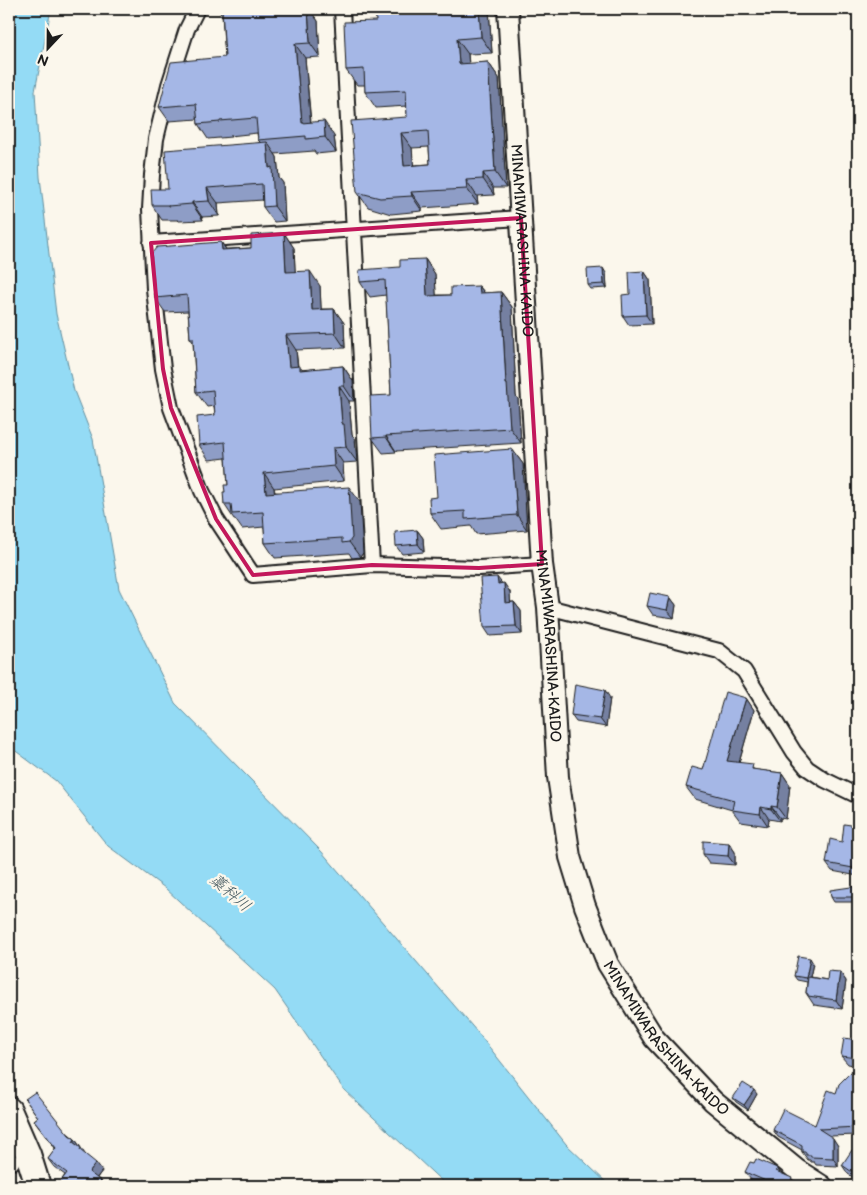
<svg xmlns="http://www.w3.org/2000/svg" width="867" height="1195" font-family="'Balsamiq Sans','Klee One',sans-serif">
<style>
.water{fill:#94dbf5;stroke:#648f9e}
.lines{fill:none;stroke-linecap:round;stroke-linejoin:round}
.minor-casing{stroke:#1c1c1c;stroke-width:18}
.secondary-casing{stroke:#1c1c1c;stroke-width:24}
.trunk-casing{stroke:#1c1c1c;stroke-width:28}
.minor{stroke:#fbf7ec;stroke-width:14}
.secondary{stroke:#fbf7ec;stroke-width:20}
.trunk{stroke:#fbf7ec;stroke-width:24}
.wall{fill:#8e9dc6;stroke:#1c1c1c;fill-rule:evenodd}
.shaded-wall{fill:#7480a1;stroke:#1c1c1c}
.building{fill:#a5b7e6;stroke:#1c1c1c;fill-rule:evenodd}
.marked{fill:none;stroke:#c2185b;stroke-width:4;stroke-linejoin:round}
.labels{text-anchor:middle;stroke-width:4.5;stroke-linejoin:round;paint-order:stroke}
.street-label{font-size:15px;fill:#1c1c1c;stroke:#fbf7ec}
.water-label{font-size:16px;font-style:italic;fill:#40555d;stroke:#fbf7ec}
</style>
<rect width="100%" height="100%" fill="#fbf7ec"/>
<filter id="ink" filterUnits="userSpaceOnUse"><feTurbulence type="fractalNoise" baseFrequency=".02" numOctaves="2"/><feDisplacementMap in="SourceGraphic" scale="10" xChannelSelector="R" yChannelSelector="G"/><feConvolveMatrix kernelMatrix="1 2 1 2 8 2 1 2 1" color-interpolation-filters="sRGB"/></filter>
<g filter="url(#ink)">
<path class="water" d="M 9,9 L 51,9 L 35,91 L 40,177 L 56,314 L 74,391 L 93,439 L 119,589 L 175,703 L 321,851 L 478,1033 L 566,1144 L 610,1186 L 447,1186 L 344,1090 L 275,990 L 165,888 L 108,846 L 56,781 L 9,746 Z"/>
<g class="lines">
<defs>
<path id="minor" d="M 197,9 L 187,29 L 169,85 L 156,139 L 152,175 L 150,209 L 154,289 L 163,369 L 171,408 L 202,491 L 216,519 L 253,575 L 372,565 L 479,568 L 542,564
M 342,9 L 372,565
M 151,243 L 521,218
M 548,607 L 719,651 L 744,671 L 794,752 L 807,768 L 825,780 L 858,796
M 9,1160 L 12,1162"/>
<g id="secondary">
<path id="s1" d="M 508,9 L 542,564 L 548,607 L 558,777 L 570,857 L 585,906 L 608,964 L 654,1038 L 713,1101 L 797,1170 L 822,1186"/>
</g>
<path id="trunk" d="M 9,1110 L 28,1154 L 38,1186"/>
</defs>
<use href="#minor" class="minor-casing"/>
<use href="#secondary" class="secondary-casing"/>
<use href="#trunk" class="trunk-casing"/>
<use href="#minor" class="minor"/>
<use href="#secondary" class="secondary"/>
<use href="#trunk" class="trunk"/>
</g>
<path class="wall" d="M 218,9 L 309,9 L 318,21 L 320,57 L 305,58 L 311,122 L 334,136 L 336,152 L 316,154 L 314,151 L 275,154 L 277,157 L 279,178 L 283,183 L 285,221 L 274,222 L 263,207 L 263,200 L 218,203 L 219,216 L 202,217 L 203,220 L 179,221 L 178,220 L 162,220 L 152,205 L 168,189 L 260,142 L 258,140 L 257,133 L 230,136 L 231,137 L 208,139 L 198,124 L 198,119 L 169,121 L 159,107 L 225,57 L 222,15 Z
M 376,9 L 489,9 L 492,53 L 468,54 L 469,64 L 488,62 L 499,78 L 506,188 L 493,188 L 494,195 L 477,196 L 478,204 L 422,208 L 422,211 L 391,214 L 368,207 L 357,192 L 407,117 L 407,106 L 376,108 L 365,92 L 365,85 L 357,85 L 346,70 L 376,21 ZM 429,147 L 430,164 L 413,165 L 412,148 Z
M 284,233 L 294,248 L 295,271 L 320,286 L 321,309 L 334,309 L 344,323 L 345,348 L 296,350 L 298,366 L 303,370 L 343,366 L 353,381 L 354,401 L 349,401 L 352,435 L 355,438 L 357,462 L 343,463 L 344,481 L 274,488 L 275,492 L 360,502 L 363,553 L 360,557 L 352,558 L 349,553 L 275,558 L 265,543 L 264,527 L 242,529 L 235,519 L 234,519 L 224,504 L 225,492 L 228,485 L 226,458 L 209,460 L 199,445 L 215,415 L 214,406 L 207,407 L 196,392 L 193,342 L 190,338 L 188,311 L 165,312 L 155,298 L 221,242 L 226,249 L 251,248 Z
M 425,259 L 435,274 L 436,295 L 451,295 L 479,286 L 485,293 L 501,292 L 512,307 L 516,396 L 518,399 L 521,443 L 396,451 L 396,452 L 383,453 L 372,438 L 391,395 L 386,295 L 370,297 L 360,282 Z
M 644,271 L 650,280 L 652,324 L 629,325 L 623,316 L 630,294 Z
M 606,273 L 607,288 L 591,289 L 588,285 Z
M 512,449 L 523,464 L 527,530 L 476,534 L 471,526 L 441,529 L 430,513 L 437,497 Z
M 417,530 L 423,538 L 424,552 L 402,554 L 396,546 Z
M 502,583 L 510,592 L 510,602 L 514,602 L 521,611 L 522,634 L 490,636 L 484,627 Z
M 670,597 L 676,605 L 674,618 L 653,615 L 647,606 Z
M 610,698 L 606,727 L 576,722 L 571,715 Z
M 746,698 L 754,710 L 739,763 L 756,770 L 782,773 L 790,785 L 786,819 L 780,818 L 780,821 L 769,819 L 768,826 L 741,822 L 732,810 L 695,799 L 686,787 L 703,770 Z
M 858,826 L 858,876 L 832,871 L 826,863 L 842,842 Z
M 729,843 L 735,852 L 735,865 L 709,863 L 703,854 Z
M 858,886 L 858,902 L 834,902 L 831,897 Z
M 813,963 L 810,977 L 827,980 L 840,972 L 846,981 L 842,1009 L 814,1005 L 806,993 L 807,982 L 797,980 L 794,976 Z
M 858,1040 L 858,1066 L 848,1064 L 841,1056 Z
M 858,1071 L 858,1135 L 830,1136 L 838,1146 L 838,1166 L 816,1165 L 814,1162 L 811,1162 L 810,1160 L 808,1160 L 802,1152 L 802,1150 L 778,1137 L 773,1130 L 815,1125 Z
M 757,1094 L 748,1110 L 736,1102 L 733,1098 Z
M 25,1099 L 75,1139 L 85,1154 L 102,1171 L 97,1178 L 107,1186 L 111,1186 L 59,1186 L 58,1185 L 65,1175 L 54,1167 L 48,1159 L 53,1153 L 55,1148 L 34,1120 L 38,1117 Z
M 858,1154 L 858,1180 L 848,1174 L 842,1165 Z
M 754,1163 L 777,1168 L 781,1174 L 803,1186 L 765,1186 L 751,1180 L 745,1172 Z"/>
<path class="shaded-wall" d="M 308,9 L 309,9 L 318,21 L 320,57 L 310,43 Z
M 479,9 L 489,9 L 492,53 L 481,37 Z
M 457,39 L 468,54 L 470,80 L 459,64 Z
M 295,44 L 305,58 L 312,138 L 302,123 Z
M 488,62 L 499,78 L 506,188 L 495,172 Z
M 324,121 L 334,136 L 336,152 L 325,137 Z
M 401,133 L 412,148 L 415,181 L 404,166 Z
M 267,142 L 277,157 L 279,178 L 283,183 L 285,221 L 274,206 L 269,168 Z
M 483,173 L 493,188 L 494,195 L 483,179 Z
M 466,180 L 477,196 L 478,204 L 467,189 Z
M 207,188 L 218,203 L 219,216 L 209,201 Z
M 411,192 L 422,208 L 422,211 L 412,196 Z
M 192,202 L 202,217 L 203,220 L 192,204 Z
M 284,233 L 294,248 L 296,287 L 286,272 Z
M 221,242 L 231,257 L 222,250 Z
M 425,259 L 435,274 L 437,311 L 427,296 Z
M 603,268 L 606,273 L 607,288 L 604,284 Z
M 310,271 L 320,286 L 322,325 L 312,310 Z
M 644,271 L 650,280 L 652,324 L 646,315 Z
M 479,286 L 490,300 L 480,293 Z
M 501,292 L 512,307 L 516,396 L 518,399 L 521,443 L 510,428 L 506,384 Z
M 334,309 L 344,323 L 345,348 L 335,333 Z
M 286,335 L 296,350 L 299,381 L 289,367 Z
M 343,366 L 353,381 L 354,401 L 344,386 Z
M 339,386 L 349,401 L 352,435 L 355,438 L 357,462 L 346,447 L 342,424 Z
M 386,436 L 396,451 L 396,452 L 386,437 Z
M 333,448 L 343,463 L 344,481 L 334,466 Z
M 512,449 L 523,464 L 527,530 L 517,515 Z
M 264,473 L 274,488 L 276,507 L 266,493 Z
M 349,487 L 360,502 L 363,553 L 360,557 L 349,542 Z
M 417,530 L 423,538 L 424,552 L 418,544 Z
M 497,577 L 504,586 L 498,584 Z
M 504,583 L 510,592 L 511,611 L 505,603 Z
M 670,597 L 676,605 L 674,618 L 667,610 Z
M 514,602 L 521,611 L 522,634 L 516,626 Z
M 605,690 L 610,698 L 606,727 L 600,719 Z
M 746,698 L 754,710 L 736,773 L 727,761 Z
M 782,773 L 790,785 L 786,819 L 777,807 Z
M 771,806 L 780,818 L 780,821 L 771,809 Z
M 761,807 L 769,819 L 768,826 L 760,814 Z
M 858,826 L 858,876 L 853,868 L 854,845 Z
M 729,843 L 735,852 L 735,865 L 728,856 Z
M 810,958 L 813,963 L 809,982 L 806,978 Z
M 840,972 L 846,981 L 842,1009 L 836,1000 Z
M 754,1090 L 757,1094 L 748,1110 L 744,1105 Z
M 833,1138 L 838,1146 L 838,1166 L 833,1158 Z
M 75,1139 L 81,1148 L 73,1142 Z
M 96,1163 L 102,1171 L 95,1180 L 89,1172 Z
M 9,1172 L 12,1177 L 12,1186 L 9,1186 Z"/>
<path class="building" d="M 222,9 L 308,9 L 310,43 L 295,44 L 302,123 L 324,121 L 325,137 L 306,139 L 306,136 L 258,140 L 256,118 L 220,121 L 220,122 L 198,124 L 196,104 L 159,107 L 171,62 L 225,57 Z
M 376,9 L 479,9 L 481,37 L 457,39 L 459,64 L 488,62 L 495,172 L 483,173 L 483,179 L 466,180 L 467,189 L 411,192 L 412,196 L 380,198 L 357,192 L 351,121 L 407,117 L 406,90 L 365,92 L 364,69 L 346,70 L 344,22 L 376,21 ZM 428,131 L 430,164 L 404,166 L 401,133 Z
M 267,142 L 269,168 L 272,167 L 274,206 L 263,207 L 262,184 L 207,188 L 209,201 L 192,202 L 192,204 L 168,206 L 168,205 L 152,205 L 151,189 L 168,189 L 165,150 Z
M 284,233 L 286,272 L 310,271 L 312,310 L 334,309 L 335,333 L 286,335 L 289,367 L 300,366 L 300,370 L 343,366 L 344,386 L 339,386 L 342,424 L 344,424 L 346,447 L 333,448 L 334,466 L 264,473 L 266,493 L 349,487 L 352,538 L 349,542 L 342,543 L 342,538 L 265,543 L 263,512 L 232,514 L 231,504 L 224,504 L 223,492 L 225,492 L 224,485 L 228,485 L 225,442 L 199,445 L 197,417 L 215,415 L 213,390 L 196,392 L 193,338 L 190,338 L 187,295 L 155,298 L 151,254 L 157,247 L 221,242 L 222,250 L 251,248 L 251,235 Z
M 425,259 L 427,296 L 451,295 L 451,287 L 479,286 L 480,293 L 501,292 L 506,384 L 507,384 L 510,428 L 386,436 L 386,437 L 372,438 L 370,396 L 391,395 L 385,280 L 360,282 L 359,270 L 400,267 L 400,260 Z
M 603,268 L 604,284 L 588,285 L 587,269 Z
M 644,271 L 646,315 L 623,316 L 622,295 L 630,294 L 629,272 Z
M 512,449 L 517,515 L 465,519 L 465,511 L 430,513 L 429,498 L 437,497 L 434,455 Z
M 417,530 L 418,544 L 396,546 L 395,532 Z
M 497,577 L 498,584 L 504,583 L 505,603 L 514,602 L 516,626 L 484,627 L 480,578 Z
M 650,593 L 670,597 L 667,610 L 647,606 Z
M 575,684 L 605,690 L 600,719 L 571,715 Z
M 725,692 L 746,698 L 727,761 L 753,764 L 752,769 L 782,773 L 777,807 L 771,806 L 771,809 L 761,807 L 760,814 L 732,810 L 734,800 L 686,787 L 692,767 L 703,770 Z
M 844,824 L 858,826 L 854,845 L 858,845 L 853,868 L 826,863 L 830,839 L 842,842 Z
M 703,841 L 729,843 L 728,856 L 703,854 Z
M 858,886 L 858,897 L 831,897 L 830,890 Z
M 798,956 L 810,958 L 806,978 L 794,976 Z
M 828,971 L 840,972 L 836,1000 L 808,996 L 808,994 L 806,993 L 808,977 L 827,980 Z
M 844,1038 L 858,1040 L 858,1058 L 841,1056 Z
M 855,1068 L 858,1071 L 858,1127 L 819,1129 L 833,1138 L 833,1158 L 811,1157 L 811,1155 L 806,1155 L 806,1152 L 802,1152 L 802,1145 L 773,1130 L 783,1109 L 815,1125 L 828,1090 L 836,1093 L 839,1084 Z
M 743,1083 L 754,1090 L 744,1105 L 733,1098 Z
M 35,1092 L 69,1135 L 75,1139 L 73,1142 L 81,1148 L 80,1150 L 96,1163 L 89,1172 L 107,1186 L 109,1184 L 111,1186 L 60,1186 L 58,1185 L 67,1173 L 48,1159 L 53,1152 L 56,1148 L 34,1120 L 38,1117 L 25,1099 Z
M 852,1150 L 858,1154 L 858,1176 L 842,1165 Z
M 756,1159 L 777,1168 L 776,1171 L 792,1178 L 791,1180 L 801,1183 L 799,1186 L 766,1186 L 768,1182 L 745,1172 L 750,1162 L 754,1163 Z
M 9,1183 L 15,1183 L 15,1186 L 9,1186 Z"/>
</g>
<path class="marked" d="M 521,218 L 542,564 L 479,568 L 372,565 L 253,575 L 216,519 L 171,408 L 163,369 L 151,243 Z"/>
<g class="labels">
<g class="street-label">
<text dy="5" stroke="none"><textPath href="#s1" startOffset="232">MINAMIWARASHINA-KAIDO</textPath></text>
<text dy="5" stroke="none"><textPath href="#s1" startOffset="638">MINAMIWARASHINA-KAIDO</textPath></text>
<text dy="5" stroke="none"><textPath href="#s1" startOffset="1059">MINAMIWARASHINA-KAIDO</textPath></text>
</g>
<g class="water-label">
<text transform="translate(231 892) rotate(41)" y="6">藁科川</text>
</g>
</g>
<rect width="867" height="1195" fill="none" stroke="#fbf7ec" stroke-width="30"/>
<rect x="15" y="15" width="837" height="1165" fill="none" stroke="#1c1c1c" stroke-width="2" filter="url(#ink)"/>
<g transform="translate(48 48) rotate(202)" stroke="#fbf7ec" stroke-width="4" paint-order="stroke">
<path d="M0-4L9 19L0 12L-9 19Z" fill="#1c1c1c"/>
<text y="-8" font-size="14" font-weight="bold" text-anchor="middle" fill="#1c1c1c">N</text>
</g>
</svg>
